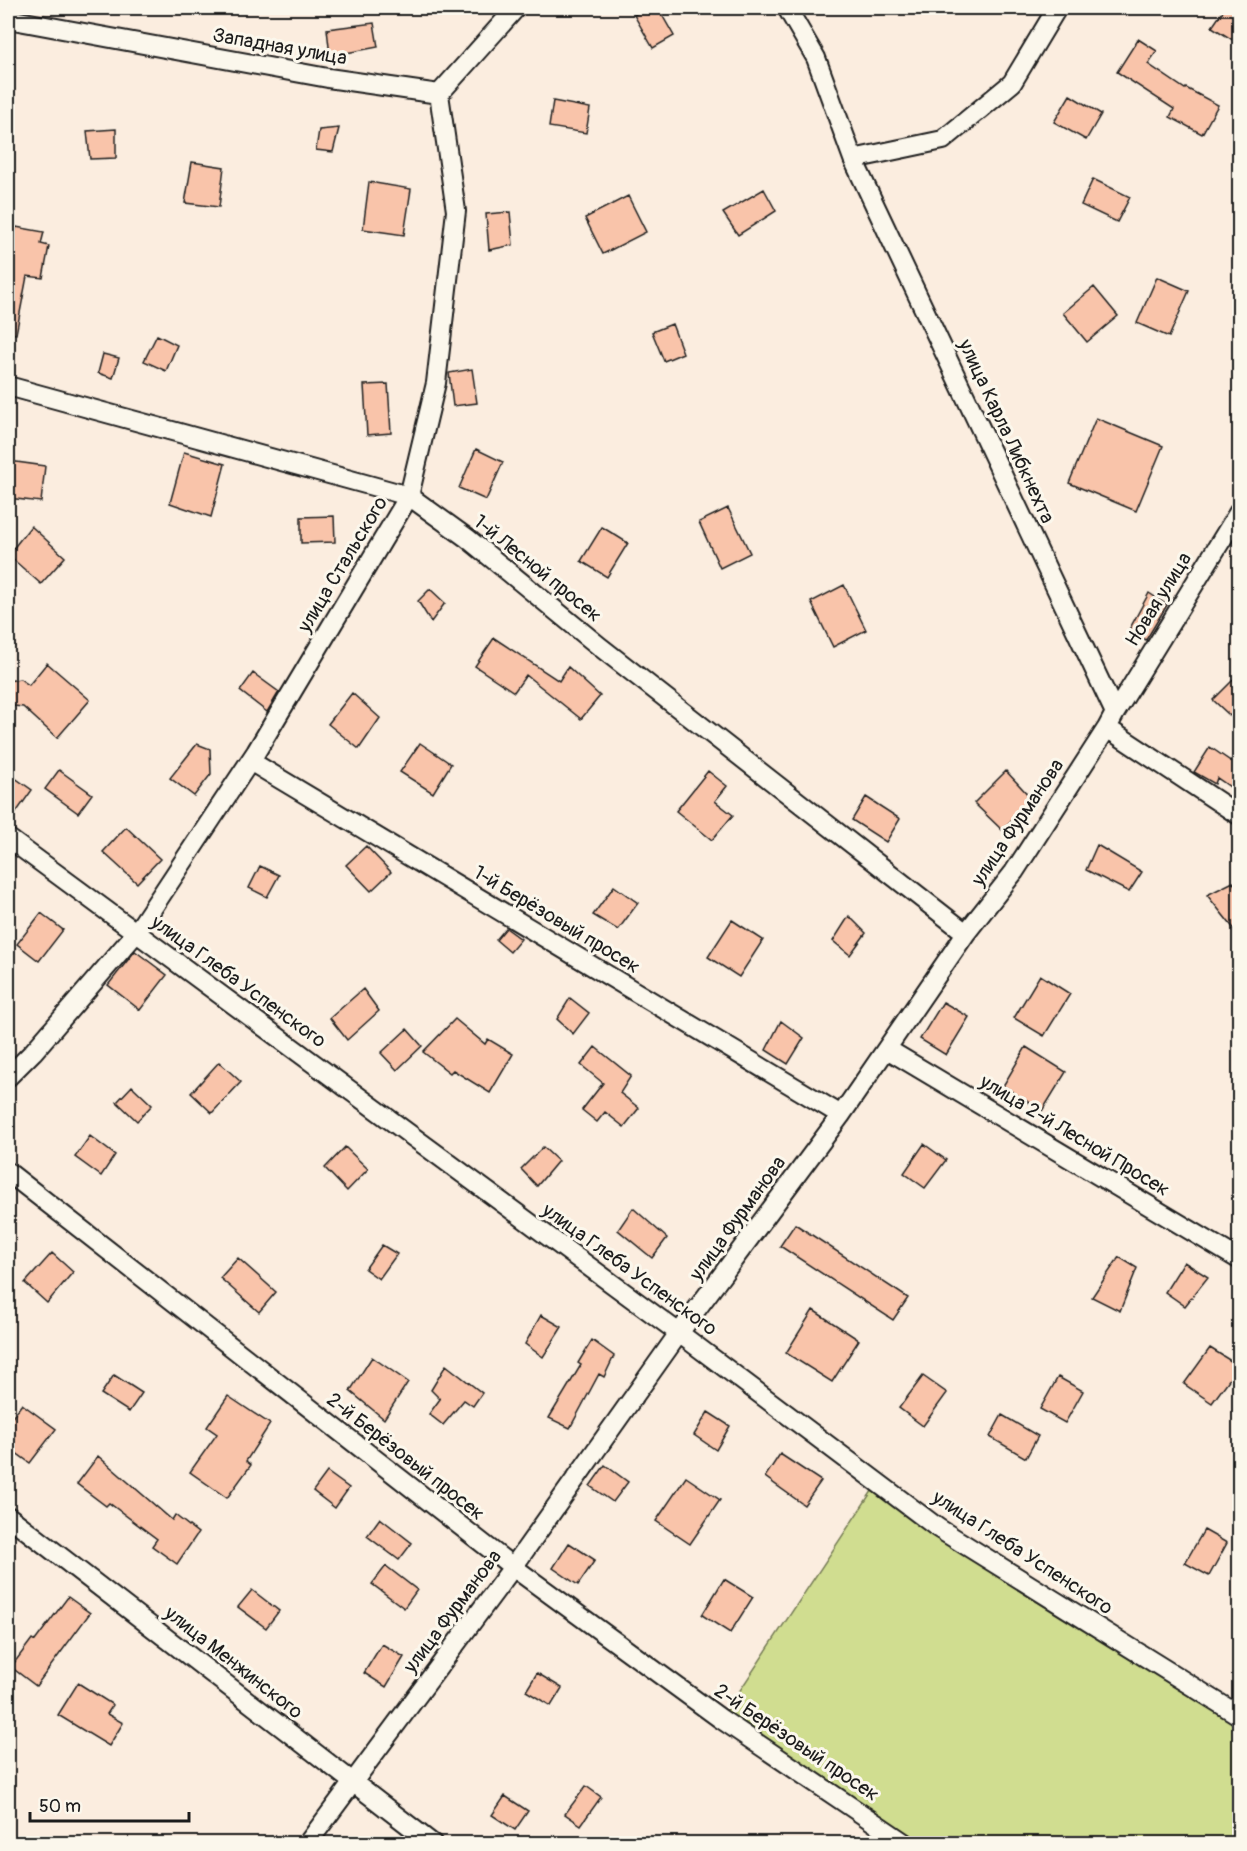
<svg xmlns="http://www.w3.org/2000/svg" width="1247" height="1851" font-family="Pangolin,sans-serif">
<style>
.green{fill:#d0dd90;stroke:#767c56;stroke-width:1.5}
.building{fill:#f9c4aa;stroke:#1c1c1c;stroke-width:1.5}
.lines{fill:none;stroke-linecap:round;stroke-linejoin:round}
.street-casing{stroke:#1c1c1c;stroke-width:22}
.street{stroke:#fbf7ec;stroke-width:18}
.labels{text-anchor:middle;stroke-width:6;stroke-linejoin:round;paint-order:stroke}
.street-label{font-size:20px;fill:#1c1c1c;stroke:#fbf7ec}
</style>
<rect width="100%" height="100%" fill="#fbeddf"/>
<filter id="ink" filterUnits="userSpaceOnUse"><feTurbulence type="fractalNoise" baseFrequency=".0167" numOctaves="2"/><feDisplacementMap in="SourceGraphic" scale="12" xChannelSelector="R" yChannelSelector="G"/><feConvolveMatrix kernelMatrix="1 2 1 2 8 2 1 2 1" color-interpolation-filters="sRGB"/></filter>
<g filter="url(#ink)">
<path class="green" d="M 878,1482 L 1239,1716 L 1239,1843 L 906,1843 L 721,1719 Z"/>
<path class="building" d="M 646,8 L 658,8 L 674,36 L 653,48 L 634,15 Z
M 1225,8 L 1239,8 L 1239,44 L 1212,27 Z
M 374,23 L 378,47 L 330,56 L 327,29 Z
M 1138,39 L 1157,51 L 1148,64 L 1185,89 L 1186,88 L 1218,105 L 1202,134 L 1170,117 L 1174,109 L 1117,72 Z
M 1070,95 L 1101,114 L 1086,140 L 1054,122 Z
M 553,101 L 590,108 L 586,133 L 549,127 Z
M 339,128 L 333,152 L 316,150 L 319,130 Z
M 116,129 L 116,158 L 90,159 L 87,131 Z
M 192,162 L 224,167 L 219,207 L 185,203 Z
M 1093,179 L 1130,197 L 1117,222 L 1081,205 Z
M 369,182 L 411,189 L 404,235 L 363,229 Z
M 764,189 L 776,211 L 738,235 L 723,213 Z
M 628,196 L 646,232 L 603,254 L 585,218 Z
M 510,212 L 513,245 L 489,250 L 486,214 Z
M 16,227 L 44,232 L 41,244 L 49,246 L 43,278 L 27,276 L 16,334 L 8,333 L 8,259 L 10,260 Z
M 1157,277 L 1189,291 L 1169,337 L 1137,323 Z
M 1094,287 L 1118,316 L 1087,342 L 1063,313 Z
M 672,324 L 683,353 L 664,361 L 652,332 Z
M 157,335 L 177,345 L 166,371 L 144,361 Z
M 103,354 L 119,358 L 113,378 L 98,373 Z
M 472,369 L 477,403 L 453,406 L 449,373 Z
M 388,384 L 391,433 L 367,435 L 364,385 Z
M 1096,418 L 1163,446 L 1136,511 L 1069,483 Z
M 476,449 L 503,462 L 486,500 L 459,488 Z
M 184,452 L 225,464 L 211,517 L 170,503 Z
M 9,461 L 45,466 L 41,502 L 8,498 Z
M 728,508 L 750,553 L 720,568 L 699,522 Z
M 334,516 L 335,542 L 301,543 L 301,517 Z
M 31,526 L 65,557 L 41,584 L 8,555 Z
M 602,527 L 628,543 L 607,577 L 581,561 Z
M 844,585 L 866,630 L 833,647 L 811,602 Z
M 430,589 L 445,603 L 431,622 L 418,601 Z
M 1149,593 L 1167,605 L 1146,640 L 1129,630 Z
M 494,638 L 559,681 L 568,667 L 600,696 L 581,719 L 526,675 L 514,692 L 475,666 Z
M 47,663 L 90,700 L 57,738 L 23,707 L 14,706 L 8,701 L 8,681 L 20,679 L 29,685 Z
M 253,673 L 279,692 L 267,712 L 240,691 Z
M 1239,674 L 1239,724 L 1213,700 Z
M 352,693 L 380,718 L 359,749 L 328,724 Z
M 420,743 L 451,764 L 433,793 L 400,772 Z
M 197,744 L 210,749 L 211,774 L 194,796 L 170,778 Z
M 1210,747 L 1239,767 L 1239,793 L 1217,778 L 1215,784 L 1194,772 Z
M 59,770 L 92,794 L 78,813 L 45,789 Z
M 708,771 L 727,786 L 715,801 L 733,815 L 712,840 L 676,811 Z
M 1006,771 L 1033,800 L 1002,830 L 974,803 Z
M 8,773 L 32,790 L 8,824 Z
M 866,797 L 900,819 L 886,842 L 852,820 Z
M 126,827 L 160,859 L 137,883 L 103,852 Z
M 1097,845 L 1142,872 L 1129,892 L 1086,870 Z
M 366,846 L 391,872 L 371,891 L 346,865 Z
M 260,866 L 279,875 L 267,897 L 249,888 Z
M 1233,882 L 1239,891 L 1239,935 L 1207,895 Z
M 614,886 L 638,903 L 618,930 L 593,915 Z
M 41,913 L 63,930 L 39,961 L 17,944 Z
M 849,916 L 866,933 L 850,955 L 833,941 Z
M 732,920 L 763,940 L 739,977 L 708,957 Z
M 506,928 L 521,939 L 510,952 L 496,940 Z
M 135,951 L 167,975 L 140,1010 L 108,985 Z
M 1040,975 L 1070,994 L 1044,1036 L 1014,1018 Z
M 363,989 L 379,1011 L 347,1040 L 330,1018 Z
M 570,998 L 589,1013 L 573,1034 L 557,1019 Z
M 943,1002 L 969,1017 L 946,1055 L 920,1039 Z
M 455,1019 L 485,1044 L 488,1039 L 513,1054 L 490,1093 L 453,1070 L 450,1073 L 423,1052 Z
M 781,1021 L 804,1038 L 788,1064 L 766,1050 Z
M 407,1029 L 422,1046 L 397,1070 L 381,1053 Z
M 595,1047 L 631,1076 L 620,1093 L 639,1108 L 624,1127 L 605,1112 L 597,1122 L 582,1110 L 603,1083 L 581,1065 Z
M 1026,1047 L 1066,1072 L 1042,1111 L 1003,1086 Z
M 219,1062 L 241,1082 L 212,1113 L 191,1093 Z
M 132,1086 L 152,1105 L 137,1121 L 117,1102 Z
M 90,1136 L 115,1155 L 101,1176 L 75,1157 Z
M 924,1144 L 946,1160 L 925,1188 L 904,1173 Z
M 345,1147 L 368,1169 L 347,1191 L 325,1168 Z
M 543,1147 L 558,1161 L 537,1186 L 521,1169 Z
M 633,1208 L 667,1238 L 652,1258 L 618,1230 Z
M 795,1224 L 908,1298 L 893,1320 L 780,1246 Z
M 382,1245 L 397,1254 L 379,1279 L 365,1269 Z
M 52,1253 L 73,1272 L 47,1303 L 25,1283 Z
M 1119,1257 L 1137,1268 L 1120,1311 L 1092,1297 Z
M 238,1258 L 276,1292 L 259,1312 L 220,1278 Z
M 1184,1262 L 1208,1277 L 1185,1306 L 1165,1292 Z
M 813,1310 L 859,1340 L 832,1382 L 786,1353 Z
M 541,1315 L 562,1327 L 543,1357 L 525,1344 Z
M 592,1340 L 614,1356 L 604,1377 L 599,1374 L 570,1428 L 549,1418 L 581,1365 L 578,1363 Z
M 1210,1348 L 1239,1366 L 1212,1403 L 1184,1384 Z
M 372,1357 L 408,1382 L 384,1419 L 350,1391 Z
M 446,1365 L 482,1393 L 473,1406 L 464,1400 L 443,1425 L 429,1414 L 440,1399 L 431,1390 Z
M 114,1375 L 142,1393 L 129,1412 L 101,1394 Z
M 923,1376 L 947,1393 L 923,1426 L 899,1408 Z
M 1058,1377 L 1083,1391 L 1065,1423 L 1040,1409 Z
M 228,1396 L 270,1424 L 246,1461 L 251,1465 L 227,1498 L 190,1472 L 217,1434 L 207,1427 Z
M 22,1404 L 56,1429 L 30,1463 L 8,1447 L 8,1423 Z
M 708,1412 L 730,1426 L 716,1450 L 694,1435 Z
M 1002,1415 L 1038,1436 L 1026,1458 L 990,1437 Z
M 780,1454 L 821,1481 L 804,1505 L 765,1477 Z
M 98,1456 L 172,1520 L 175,1515 L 198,1533 L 177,1564 L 152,1546 L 157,1539 L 109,1503 L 106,1506 L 77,1484 Z
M 605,1465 L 628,1482 L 613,1502 L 590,1486 Z
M 327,1472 L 349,1488 L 335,1508 L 313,1491 Z
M 686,1477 L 720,1500 L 690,1544 L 656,1521 Z
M 380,1518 L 412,1543 L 399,1560 L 367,1536 Z
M 1204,1530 L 1227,1543 L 1209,1576 L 1185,1563 Z
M 569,1543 L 595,1560 L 578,1585 L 553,1568 Z
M 386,1566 L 417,1590 L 404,1608 L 372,1584 Z
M 724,1579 L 753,1597 L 730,1633 L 702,1615 Z
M 252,1590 L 279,1611 L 266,1628 L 238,1607 Z
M 68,1597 L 90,1613 L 36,1686 L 11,1667 L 32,1639 L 35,1641 Z
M 382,1644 L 404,1657 L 386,1687 L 364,1673 Z
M 537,1673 L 562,1688 L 551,1706 L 526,1691 Z
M 78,1683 L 113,1705 L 107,1714 L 123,1723 L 109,1746 L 58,1715 Z
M 586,1786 L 601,1797 L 581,1825 L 565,1814 Z
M 505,1796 L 528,1811 L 515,1830 L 492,1815 Z"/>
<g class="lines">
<defs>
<path id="street" d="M 787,8 L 816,58 L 853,159 L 1115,713 L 1107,728 L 1240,816
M 8,19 L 328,78 L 439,94
M 853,159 L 943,140 L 1012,83 L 1057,8
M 8,386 L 409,496 L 467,538 L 599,646 L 966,933
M 1115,713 L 1240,510
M 250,761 L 841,1115
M 8,838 L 679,1333 L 938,1528 L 1240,1716
M 887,1049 L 1240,1260
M 8,1077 L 33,1052 L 136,933 L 256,752 L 409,496 L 436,383 L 456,211 L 439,94 L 516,8
M 8,1172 L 513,1567 L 721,1719 L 906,1844
M 8,1516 L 433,1844
M 307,1844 L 513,1567 L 679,1333 L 841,1115 L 966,933 L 1014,872 L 1107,728"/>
</defs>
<use href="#street" class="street-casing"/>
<use href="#street" class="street"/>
</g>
</g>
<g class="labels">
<g class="street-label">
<text transform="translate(280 46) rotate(10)" y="7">Западная улица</text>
<text transform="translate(1007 431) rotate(65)" y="7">улица Карла Либкнехта</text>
<text transform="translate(342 564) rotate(-59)" y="7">улица Стальского</text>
<text transform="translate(538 568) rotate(39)" y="7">1-й Лесной просек</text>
<text transform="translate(1158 599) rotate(-58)" y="7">Новая улица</text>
<text transform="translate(1017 822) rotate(-56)" y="7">улица Фурманова</text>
<text transform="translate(557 919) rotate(31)" y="7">1-й Берёзовый просек</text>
<text transform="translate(239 981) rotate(36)" y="7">улица Глеба Успенского</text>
<text transform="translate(1075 1135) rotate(31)" y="7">улица 2-й Лесной Просек</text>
<text transform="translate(737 1218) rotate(-54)" y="7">улица Фурманова</text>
<text transform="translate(630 1269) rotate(36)" y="7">улица Глеба Успенского</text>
<text transform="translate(406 1456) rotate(38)" y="7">2-й Берёзовый просек</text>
<text transform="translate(1023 1552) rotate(33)" y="7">улица Глеба Успенского</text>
<text transform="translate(452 1611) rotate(-53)" y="7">улица Фурманова</text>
<text transform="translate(234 1662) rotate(38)" y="7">улица Менжинского</text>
<text transform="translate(797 1742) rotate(34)" y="7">2-й Берёзовый просек</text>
</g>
</g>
<rect width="1247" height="1851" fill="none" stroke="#fbf7ec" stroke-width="30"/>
<rect x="15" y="15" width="1217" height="1821" fill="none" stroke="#1c1c1c" stroke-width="2" filter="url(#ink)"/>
<path d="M30 1812v9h159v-9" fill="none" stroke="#1c1c1c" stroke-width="3"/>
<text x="39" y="1812" font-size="18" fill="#1c1c1c" stroke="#fbf7ec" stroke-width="4.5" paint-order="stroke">50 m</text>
</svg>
